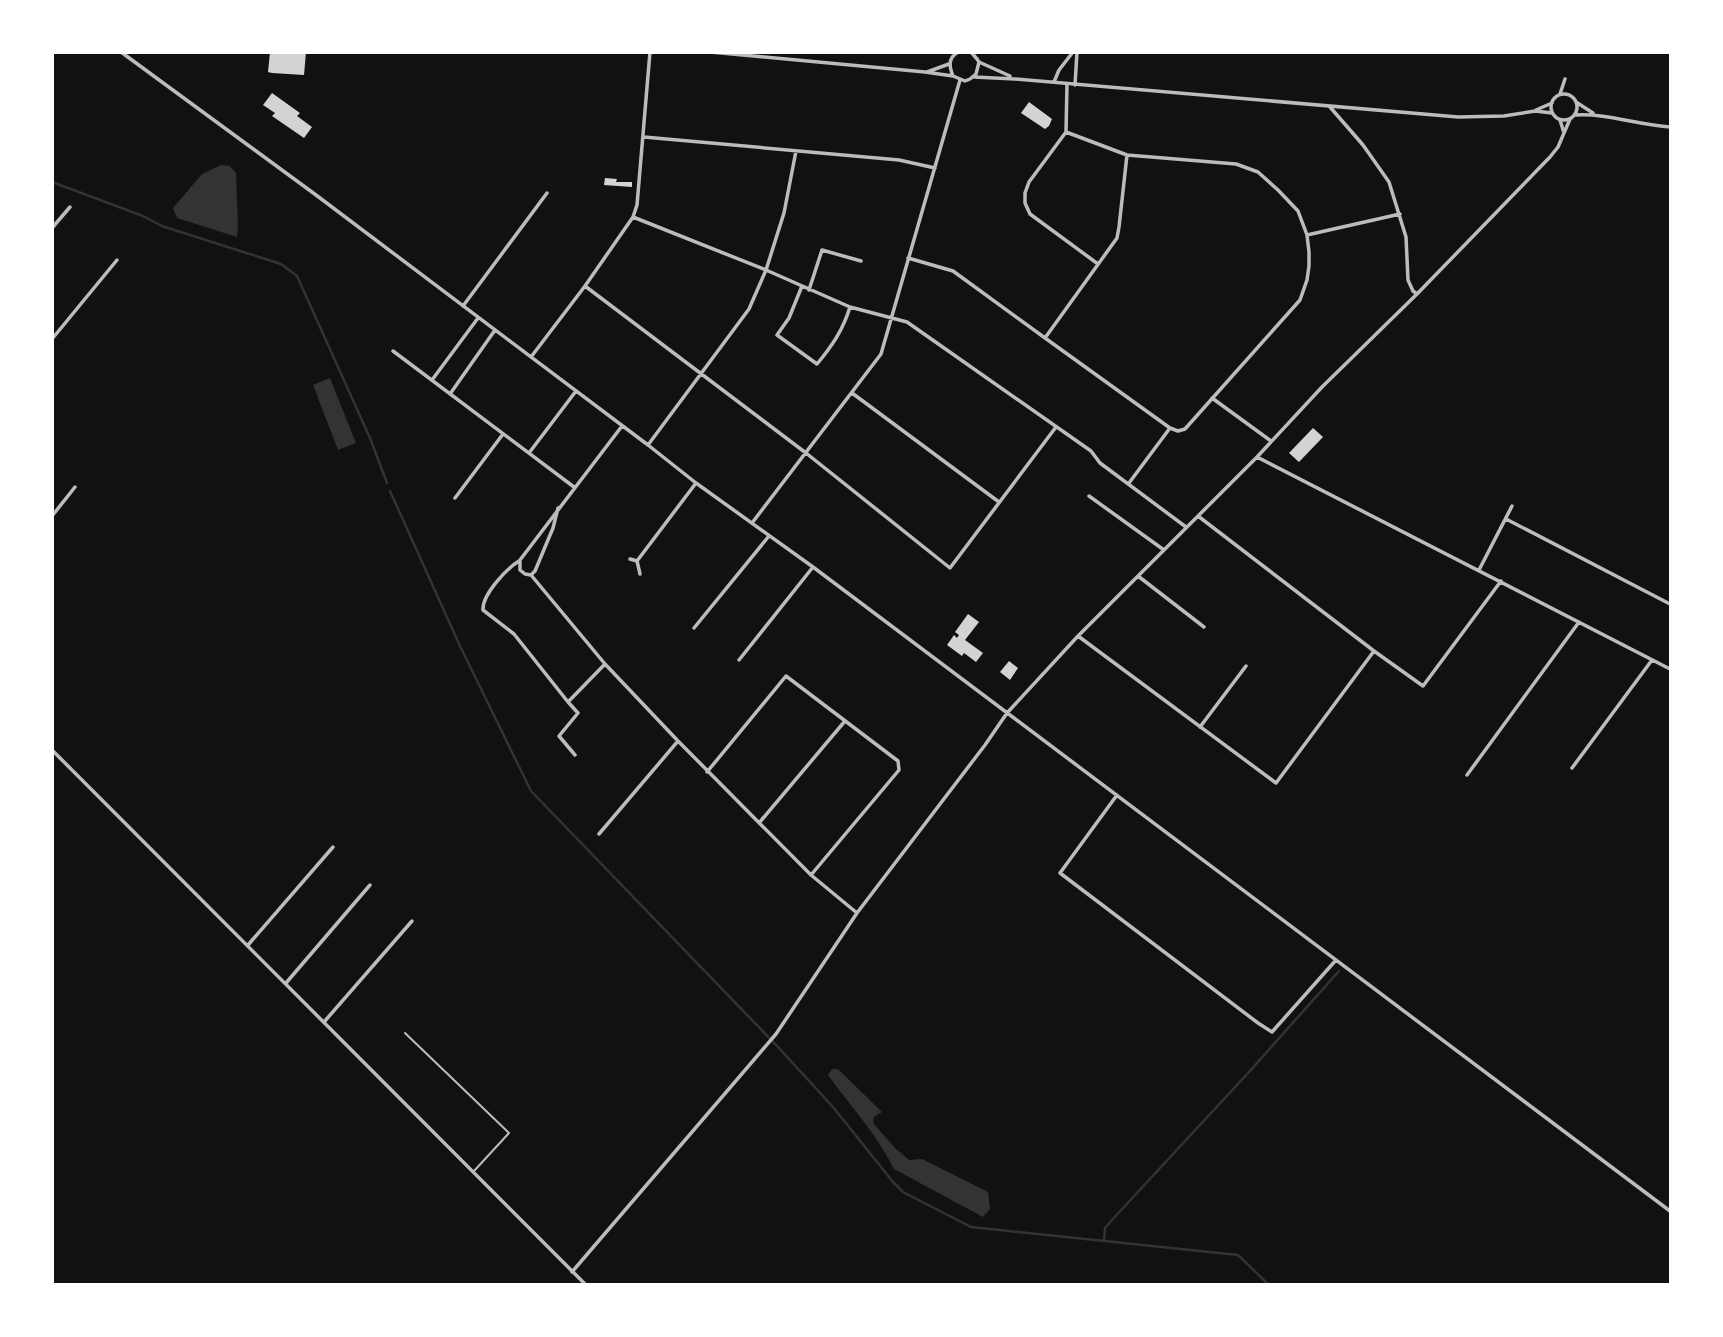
<svg xmlns="http://www.w3.org/2000/svg" width="1723" height="1337" font-family="Overpass,sans-serif">
<style>
.water{fill:#333}
.lines{fill:none;stroke-linecap:round;stroke-linejoin:round}
.stream{stroke:#333;stroke-width:2.5}
.building{fill:#d3d3d3}
.service{stroke:#bcbcbc;stroke-width:2}
.minor{stroke:#bcbcbc;stroke-width:3.5}
.tertiary{stroke:#bcbcbc;stroke-width:3.5}
</style>
<rect width="100%" height="100%" fill="#111"/>
<path class="water" d="M 221,165 L 230,166 L 236,173 L 238,225 L 237,237 L 177,218 L 173,208 L 202,174 Z
M 330,378 L 356,443 L 338,450 L 313,385 Z
M 832,1069 L 838,1069 L 882,1112 L 874,1117 L 873,1123 L 895,1148 L 909,1160 L 922,1159 L 988,1192 L 990,1209 L 983,1217 L 894,1169 C 877,1134 850,1106 828,1075 Z"/>
<g class="lines">
<path class="stream" d="M 52,182 L 143,216 L 162,226 L 281,264 L 297,276 L 370,438 L 387,483
M 390,491 L 460,646 L 531,791 L 778,1047 L 833,1107 L 893,1182 L 903,1192 L 971,1227 L 1238,1255 L 1268,1284
M 1104,1241 L 1105,1228 L 1111,1221 L 1249,1072 L 1339,971"/>
</g>
<path class="building" d="M 270,52 L 306,52 L 304,75 L 272,73 L 268,72 Z
M 272,93 L 300,113 L 297,116 L 312,127 L 304,138 L 272,116 L 275,113 L 263,105 Z
M 1029,102 L 1052,119 L 1049,126 L 1045,129 L 1021,113 Z
M 605,178 L 617,179 L 616,182 L 632,182 L 632,187 L 604,185 Z
M 1313,428 L 1323,437 L 1299,462 L 1289,453 Z
M 968,614 L 979,622 L 965,640 L 983,653 L 976,662 L 964,653 L 962,656 L 947,645 L 954,635 L 957,638 L 959,635 L 955,632 Z
M 1009,661 L 1018,668 L 1010,680 L 1000,672 Z"/>
<g class="lines">
<path class="service" d="M 405,1033 L 509,1133 L 474,1171"/>
<path class="minor" d="M 121,52 L 316,195 L 648,445 L 696,483 L 813,567 L 1670,1211
M 1054,82 L 1059,70 L 1073,52
M 1067,84 L 1066,132 L 1029,182 L 1025,193 L 1025,203 L 1030,214 L 1098,264
M 1075,85 L 1077,52
M 1330,107 L 1363,145 L 1389,182 L 1406,237 L 1408,280 L 1413,291 L 1417,294
M 1560,120 L 1564,133
M 1066,132 L 1127,155 L 1236,164 L 1258,172 L 1278,190 L 1298,211 L 1307,235 L 1309,252 L 1309,266 L 1307,280 L 1300,300 L 1185,429 L 1178,431 L 1170,428 L 1129,483
M 644,137 L 899,160 L 935,168
M 633,217 L 766,270 L 850,307 L 907,322 L 1091,451 L 1100,463 L 1186,527
M 52,228 L 70,207
M 1307,235 L 1400,214
M 908,258 L 953,271 L 1045,338 L 1117,238 L 1119,227 L 1127,155
M 585,286 L 806,453 L 950,568 L 1056,427
M 802,286 L 789,318 L 777,335 L 817,364 C 832,346 843,330 850,307
M 809,290 L 822,250 L 861,261
M 463,306 L 547,193
M 1045,338 L 1170,428
M 52,339 L 117,260
M 393,351 L 574,487
M 531,357 L 585,286 L 633,217 L 637,205 L 650,52
M 432,380 L 478,318
M 852,393 L 999,502
M 450,394 L 495,330
M 1212,398 L 1271,441
M 648,445 L 749,309 L 766,270 L 784,213 L 796,151
M 529,453 L 576,391
M 1257,457 L 1670,669
M 1089,496 L 1164,550
M 455,498 L 503,434
M 558,508 L 553,528 L 535,571 L 531,575 L 525,574 L 520,570 L 520,560 L 622,426
M 52,516 L 75,487
M 1506,519 L 1670,604
M 752,523 L 881,354 L 960,80
M 630,559 L 637,561 L 640,574
M 519,561 C 506,569 482,595 483,610 L 514,634 L 568,702 L 605,664
M 637,561 L 696,483
M 1479,570 L 1512,506
M 531,575 L 605,664 L 678,741 L 811,875 L 857,913
M 1138,576 L 1204,627
M 694,628 L 769,536
M 1078,636 L 1276,783 L 1374,651 L 1198,516
M 1374,651 L 1423,686 L 1501,581
M 739,660 L 813,567
M 568,702 L 578,713 L 559,736 L 575,755
M 1200,727 L 1246,666
M 1572,768 L 1652,660
M 707,772 L 786,676 L 898,761 L 899,770 L 811,875
M 1467,775 L 1579,622
M 1117,795 L 1060,873 L 1258,1023 L 1272,1032 L 1336,960
M 759,823 L 845,721
M 599,834 L 678,741
M 248,945 L 333,847
M 286,983 L 370,885
M 324,1022 L 412,921
M 572,1272 L 776,1034 L 857,913 L 985,745 L 1007,713 L 1078,636 L 1257,457 L 1322,387 L 1417,294 L 1550,157 L 1558,147 L 1570,119"/>
<path class="tertiary" d="M 710,52 L 925,72 L 953,76 L 965,81 L 970,79 L 976,74 L 979,62
M 971,52 L 977,59 L 979,62 L 1010,76
M 927,72 L 949,64
M 953,76 C 949,66 948,58 958,52
M 974,77 L 1015,79 L 1458,117 L 1504,116 L 1535,111 L 1552,113
M1551 107a13 13 0 1 1 26 0a13 13 0 1 1-26 0Z
M 1560,94 L 1565,79
M 1576,102 L 1593,113
M 1536,110 L 1552,103
M 1575,115 C 1607,113 1638,125 1670,127
M 52,750 L 585,1284"/>
</g>
<rect width="1723" height="1337" fill="none" stroke="#ffffff" stroke-width="108"/>
</svg>
